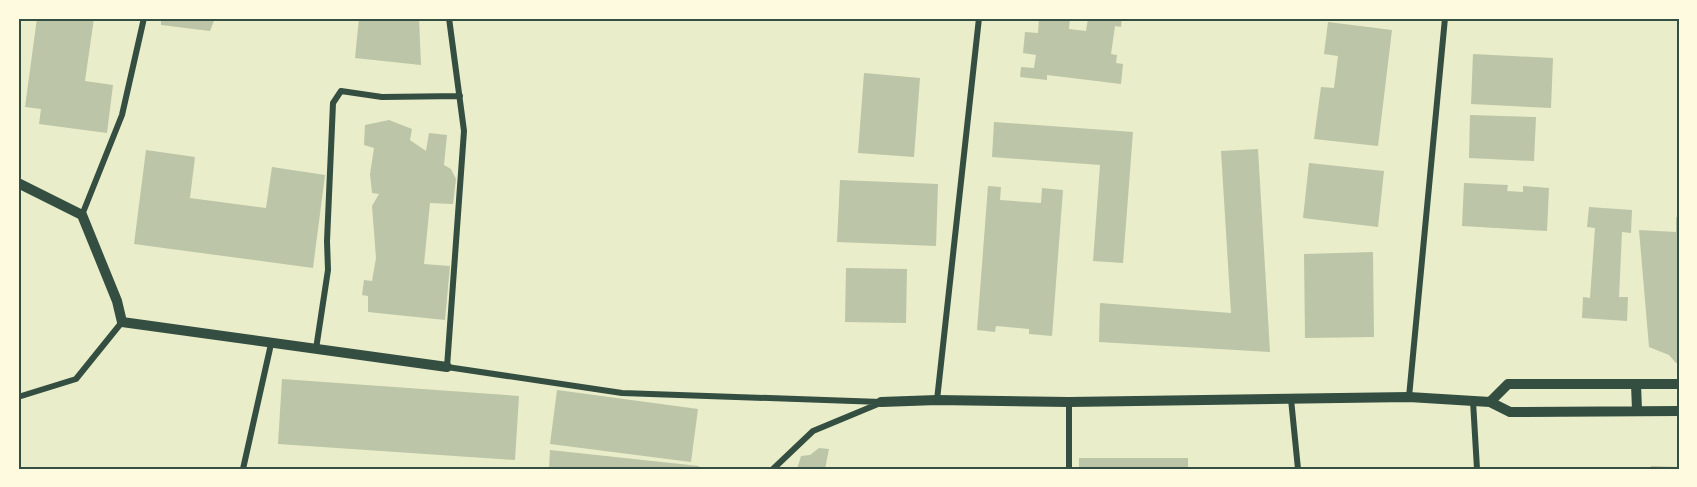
<svg xmlns="http://www.w3.org/2000/svg" width="1697" height="487" font-family="Lato,sans-serif">
<style>
.building{fill:#bcc5a7}
.lines{fill:none;stroke-linecap:round;stroke-linejoin:round}
.minor{stroke:#344e41;stroke-width:6}
.tertiary{stroke:#344e41;stroke-width:10}
.neatline{fill:none;stroke:#344e41;stroke-width:2}
</style>
<rect width="100%" height="100%" fill="#e9edc9"/>
<path class="building" d="M 37,18 L 94,18 L 85,81 L 113,85 L 107,133 L 39,124 L 41,109 L 25,107 Z
M 161,18 L 215,18 L 210,31 L 161,25 Z
M 359,18 L 419,18 L 421,65 L 355,58 Z
M 1039,18 L 1070,18 L 1069,29 L 1086,31 L 1088,18 L 1122,18 L 1121,27 L 1115,26 L 1111,54 L 1117,55 L 1116,63 L 1123,64 L 1121,84 L 1047,75 L 1047,80 L 1020,77 L 1021,67 L 1034,68 L 1036,55 L 1023,53 L 1025,32 L 1038,33 Z
M 1328,22 L 1392,30 L 1378,146 L 1314,139 L 1321,87 L 1334,88 L 1338,56 L 1324,54 Z
M 1473,54 L 1553,58 L 1551,108 L 1471,104 Z
M 864,73 L 920,78 L 914,157 L 858,153 Z
M 1470,115 L 1536,117 L 1534,161 L 1469,158 Z
M 389,120 L 412,129 L 410,140 L 426,151 L 429,133 L 447,135 L 444,165 L 451,169 L 456,179 L 453,204 L 430,203 L 424,264 L 450,266 L 445,320 L 368,312 L 368,296 L 362,295 L 364,280 L 372,281 L 376,258 L 372,206 L 379,194 L 372,193 L 370,174 L 374,148 L 364,145 L 365,125 Z
M 994,122 L 1133,132 L 1123,263 L 1093,261 L 1100,165 L 992,157 Z
M 1258,149 L 1270,352 L 1099,342 L 1100,303 L 1231,313 L 1221,151 Z
M 146,150 L 195,157 L 190,198 L 266,208 L 272,167 L 325,175 L 313,268 L 134,244 Z
M 1309,163 L 1384,171 L 1378,227 L 1303,218 Z
M 840,180 L 938,184 L 936,246 L 837,242 Z
M 1464,183 L 1508,185 L 1507,191 L 1523,192 L 1523,186 L 1549,188 L 1547,231 L 1462,226 Z
M 988,186 L 1001,187 L 1000,200 L 1041,203 L 1042,188 L 1063,190 L 1052,336 L 1029,334 L 1029,329 L 996,326 L 995,332 L 977,330 Z
M 1589,207 L 1632,210 L 1631,233 L 1622,232 L 1619,297 L 1628,297 L 1627,321 L 1582,318 L 1583,297 L 1590,298 L 1595,228 L 1587,227 Z
M 1676,217 L 1679,217 L 1679,364 L 1676,363 L 1669,355 L 1649,347 L 1639,230 L 1676,232 Z
M 1373,252 L 1374,337 L 1305,338 L 1304,254 Z
M 846,268 L 907,269 L 906,323 L 845,322 Z
M 282,379 L 519,396 L 515,460 L 278,444 Z
M 557,390 L 698,409 L 691,462 L 550,444 Z
M 819,448 L 829,449 L 825,469 L 797,469 L 801,456 L 810,455 Z
M 550,450 L 699,466 L 698,469 L 549,469 Z
M 1079,458 L 1188,458 L 1188,469 L 1079,469 Z
M 1651,466 L 1679,467 L 1679,469 L 1651,469 Z"/>
<g class="lines">
<path class="minor" d="M 449,18 L 464,131 L 447,367 L 622,393 L 881,402
M 82,215 L 122,115 L 144,18
M 316,349 L 328,270 L 327,241 L 333,103 L 341,91 L 382,97 L 460,96
M 18,397 L 76,379 L 122,322
M 1409,397 L 1445,18
M 1291,399 L 1298,469
M 937,400 L 979,18
M 1473,401 L 1477,469
M 1069,402 L 1069,469
M 243,469 L 271,344
M 773,469 L 813,431 L 878,404"/>
<path class="tertiary" d="M 18,183 L 82,215 L 117,301 L 122,322 L 447,367
M 1636,384 L 1637,410
M 881,402 L 937,400 L 1069,402 L 1409,397 L 1490,402 L 1510,412 L 1679,411
M 1490,402 L 1508,384 L 1679,384"/>
</g>
<rect width="1697" height="487" fill="none" stroke="#fefae0" stroke-width="39"/>
<rect x="20" y="20" width="1658" height="448" class="neatline"/>
</svg>
